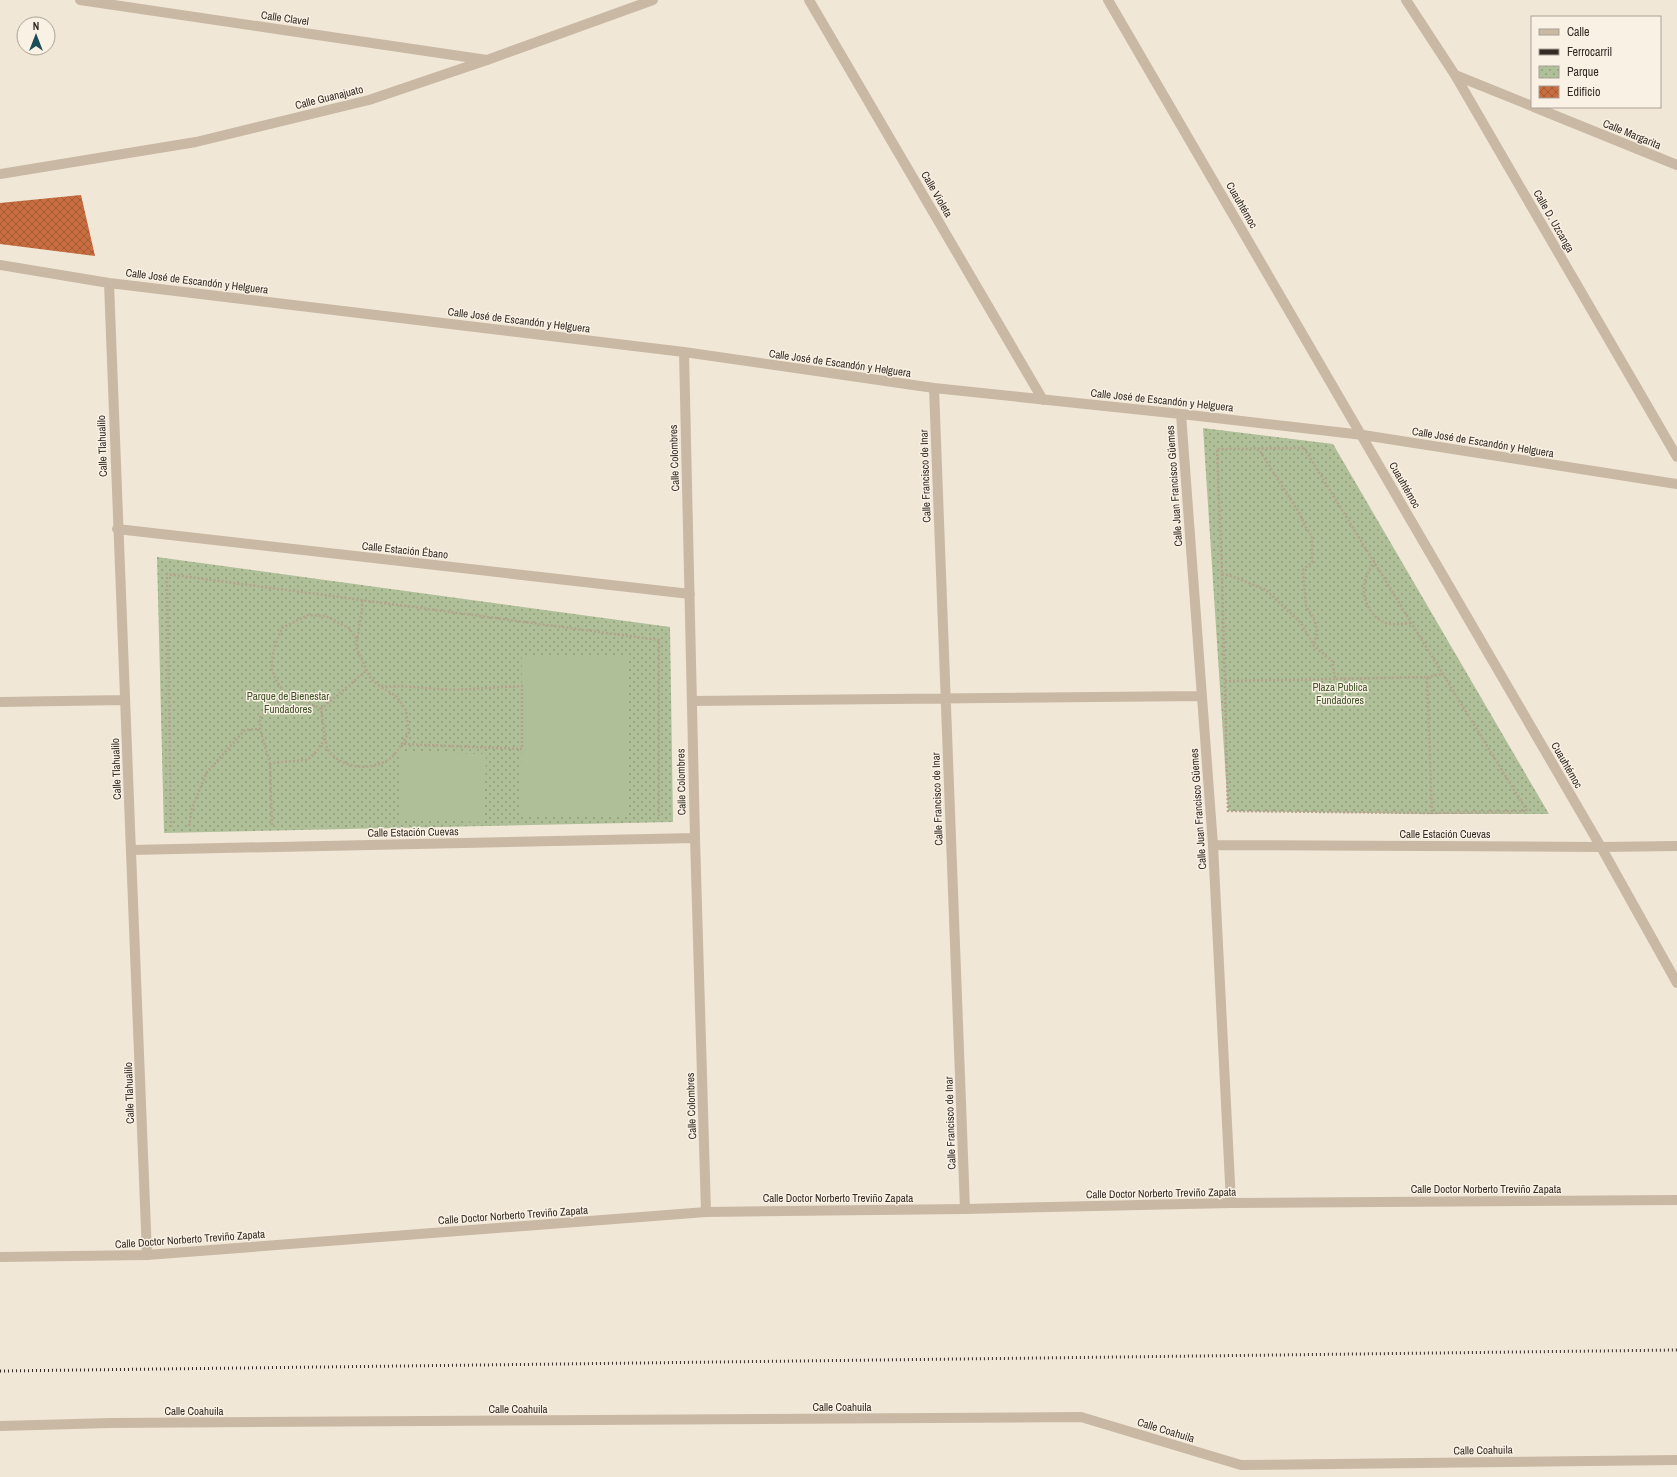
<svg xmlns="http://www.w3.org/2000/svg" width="1677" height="1477" font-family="'Archivo Narrow',sans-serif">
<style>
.park{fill:url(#park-dots)}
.garden{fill:#afc098}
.building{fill:url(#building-cross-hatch)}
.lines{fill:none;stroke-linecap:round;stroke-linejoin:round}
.path{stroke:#b5a28e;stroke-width:2.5;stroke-dasharray:2 2;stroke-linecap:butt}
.minor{stroke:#c9b8a3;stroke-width:10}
.tertiary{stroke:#c9b8a3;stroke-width:10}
.rail{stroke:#342b25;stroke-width:3;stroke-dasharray:1 3;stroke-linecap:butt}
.labels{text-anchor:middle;stroke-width:3;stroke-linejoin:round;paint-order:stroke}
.street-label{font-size:11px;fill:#342b25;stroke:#f9f1e4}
.park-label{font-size:11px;fill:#405329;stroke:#f9f1e4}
</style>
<defs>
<pattern id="park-dots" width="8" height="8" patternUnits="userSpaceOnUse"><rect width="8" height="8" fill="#afc098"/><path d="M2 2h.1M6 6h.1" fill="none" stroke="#8f9c7c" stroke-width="1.8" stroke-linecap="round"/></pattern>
<pattern id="building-cross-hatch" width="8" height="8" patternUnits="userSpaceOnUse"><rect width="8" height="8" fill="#c86d3f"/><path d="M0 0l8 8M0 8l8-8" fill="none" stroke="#a35a35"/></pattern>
</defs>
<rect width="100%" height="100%" fill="#f1e7d7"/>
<path class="park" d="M 1203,428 L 1333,444 L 1549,814 L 1432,814 L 1228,811 Z
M 157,557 L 670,627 L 673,822 L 164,833 Z"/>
<path class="garden" d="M 522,656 L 628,656 L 627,817 L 521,816 Z
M 401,752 L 486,754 L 484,822 L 400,819 Z"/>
<path class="building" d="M 81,195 L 95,256 L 0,244 L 0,203 Z"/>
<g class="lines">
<path class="path" d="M 1258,448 L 1300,514 L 1305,526 L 1312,536 L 1312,562 L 1303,570 L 1306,606 L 1315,621 L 1317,632 L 1314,645
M 1304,448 L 1527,811 L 1432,813 L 1228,811 L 1222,574 L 1217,449 Z
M 1374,561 C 1371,568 1366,575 1365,582 C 1360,599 1373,623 1392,624 C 1398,625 1405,623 1411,623
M 1222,574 L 1232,576 L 1266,590 L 1301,623 L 1314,646 L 1332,661 L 1335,679 L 1427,677 L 1432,813
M 362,600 L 362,609 L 356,647 L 371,679 L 381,687 L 400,686 L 453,690 L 522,686 L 522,749 L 402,744 L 409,732 L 406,710 L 396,696 L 381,687
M 1427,677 L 1443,674
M 1225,681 L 1335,679
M 291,701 C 285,694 272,677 272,668 C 271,654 277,640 282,628 L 308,615 L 326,616 L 349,628 L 357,640
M 321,709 L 303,700 L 277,701 L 260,717 L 260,729 L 270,763 L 307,760 L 317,751 L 325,738 L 321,709 L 366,671
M 325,738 C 326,742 326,747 328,750 C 342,770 376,772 393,756 C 396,753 399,748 402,744
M 270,763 L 272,825
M 189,826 L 192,808 L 207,772 L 245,730 L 260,729
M 171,827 L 167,574 L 659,640 L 659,816"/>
<path class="minor" d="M 80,0 L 487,60
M 809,0 L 1043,400
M 1406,0 L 1455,75 L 1677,457
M 1455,75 L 1532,106
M 1534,107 L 1677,165
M 0,265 L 109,283 L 684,352 L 934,388 L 1181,414 L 1363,435 L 1677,484
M 109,283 C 120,607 135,931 147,1255
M 684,352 L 695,838 L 706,1212
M 934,388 L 965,1209
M 1181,414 L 1213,845 L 1231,1203
M 117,529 L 690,594
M 692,701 L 1202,696
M 0,702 L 125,700
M 1213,845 L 1601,847 L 1677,846
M 131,850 L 695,838
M 0,1426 L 110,1423 L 1081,1417 L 1241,1465 L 1677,1460"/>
<path class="tertiary" d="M 1108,0 L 1601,847 L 1677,983
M 0,174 L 196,142 L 369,100 L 487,60 L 653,0
M 0,1257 L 147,1255 L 706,1212 L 965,1209 L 1231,1203 L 1677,1200"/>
<path class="rail" d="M 0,1371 L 1677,1350"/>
</g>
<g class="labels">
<g class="street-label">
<text transform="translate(285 18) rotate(8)" y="4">Calle Clavel</text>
<text transform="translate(329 97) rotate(-14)" y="4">Calle Guanajuato</text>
<text transform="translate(1632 134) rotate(22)" y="4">Calle Margarita</text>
<text transform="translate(937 194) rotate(60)" y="4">Calle Violeta</text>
<text transform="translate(1242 205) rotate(60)" y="4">Cuauhtémoc</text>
<text transform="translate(1554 221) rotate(60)" y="4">Calle D. Uzcanga</text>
<text transform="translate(197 281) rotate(7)" y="4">Calle José de Escandón y Helguera</text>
<text transform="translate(519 320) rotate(7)" y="4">Calle José de Escandón y Helguera</text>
<text transform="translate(840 363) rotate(8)" y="4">Calle José de Escandón y Helguera</text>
<text transform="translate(1162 400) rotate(6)" y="4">Calle José de Escandón y Helguera</text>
<text transform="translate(1483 442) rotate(9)" y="4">Calle José de Escandón y Helguera</text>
<text transform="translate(102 446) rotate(-92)" y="4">Calle Tlahualilo</text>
<text transform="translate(674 458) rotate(-92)" y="4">Calle Colombres</text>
<text transform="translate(925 476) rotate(-92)" y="4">Calle Francisco de Inar</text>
<text transform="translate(1405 485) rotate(60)" y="4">Cuauhtémoc</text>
<text transform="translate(1174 486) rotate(-94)" y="4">Calle Juan Francisco Güemes</text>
<text transform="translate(405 550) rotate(6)" y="4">Calle Estación Ébano</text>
<text transform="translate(1567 765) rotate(60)" y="4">Cuauhtémoc</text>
<text transform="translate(116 769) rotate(-92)" y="4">Calle Tlahualilo</text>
<text transform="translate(681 782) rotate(-91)" y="4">Calle Colombres</text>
<text transform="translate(937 799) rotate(-92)" y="4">Calle Francisco de Inar</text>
<text transform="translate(1198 809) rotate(-94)" y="4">Calle Juan Francisco Güemes</text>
<text transform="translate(413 832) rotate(-1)" y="4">Calle Estación Cuevas</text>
<text x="1445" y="838">Calle Estación Cuevas</text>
<text transform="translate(129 1093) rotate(-92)" y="4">Calle Tlahualilo</text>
<text transform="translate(691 1106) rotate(-92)" y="4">Calle Colombres</text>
<text transform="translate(950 1123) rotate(-92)" y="4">Calle Francisco de Inar</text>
<text x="1486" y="1193">Calle Doctor Norberto Treviño Zapata</text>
<text transform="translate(1161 1193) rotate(-1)" y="4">Calle Doctor Norberto Treviño Zapata</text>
<text x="838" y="1202">Calle Doctor Norberto Treviño Zapata</text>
<text transform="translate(513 1215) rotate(-4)" y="4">Calle Doctor Norberto Treviño Zapata</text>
<text transform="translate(190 1239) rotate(-4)" y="4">Calle Doctor Norberto Treviño Zapata</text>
<text x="842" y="1411">Calle Coahuila</text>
<text x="518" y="1413">Calle Coahuila</text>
<text x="194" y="1415">Calle Coahuila</text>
<text transform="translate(1166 1430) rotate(17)" y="4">Calle Coahuila</text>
<text transform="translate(1483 1450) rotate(-1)" y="4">Calle Coahuila</text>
</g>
<g class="park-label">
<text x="1340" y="691">Plaza Publica<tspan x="1340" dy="13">Fundadores</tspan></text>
<text x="288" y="700">Parque de Bienestar<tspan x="288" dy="13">Fundadores</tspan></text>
</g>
</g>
<rect x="1531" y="16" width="130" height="92" fill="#f9f1e4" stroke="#aaa298"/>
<rect x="1539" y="29" width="20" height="6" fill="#c9b8a3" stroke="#aaa298"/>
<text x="1567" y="36" font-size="12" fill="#342b25">Calle</text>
<rect x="1539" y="49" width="20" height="6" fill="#342b25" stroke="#aaa298"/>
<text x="1567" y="56" font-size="12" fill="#342b25">Ferrocarril</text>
<rect x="1539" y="66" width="20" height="12" fill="url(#park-dots)" stroke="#aaa298"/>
<text x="1567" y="76" font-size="12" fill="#342b25">Parque</text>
<rect x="1539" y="86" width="20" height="12" fill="url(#building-cross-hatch)" stroke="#aaa298"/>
<text x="1567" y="96" font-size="12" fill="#342b25">Edificio</text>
<g transform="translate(36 36)"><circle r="19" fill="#f9f1e4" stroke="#aaa298"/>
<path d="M0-3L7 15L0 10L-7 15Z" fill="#1b4d56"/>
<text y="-6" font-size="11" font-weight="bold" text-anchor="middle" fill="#342b25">N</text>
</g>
</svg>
